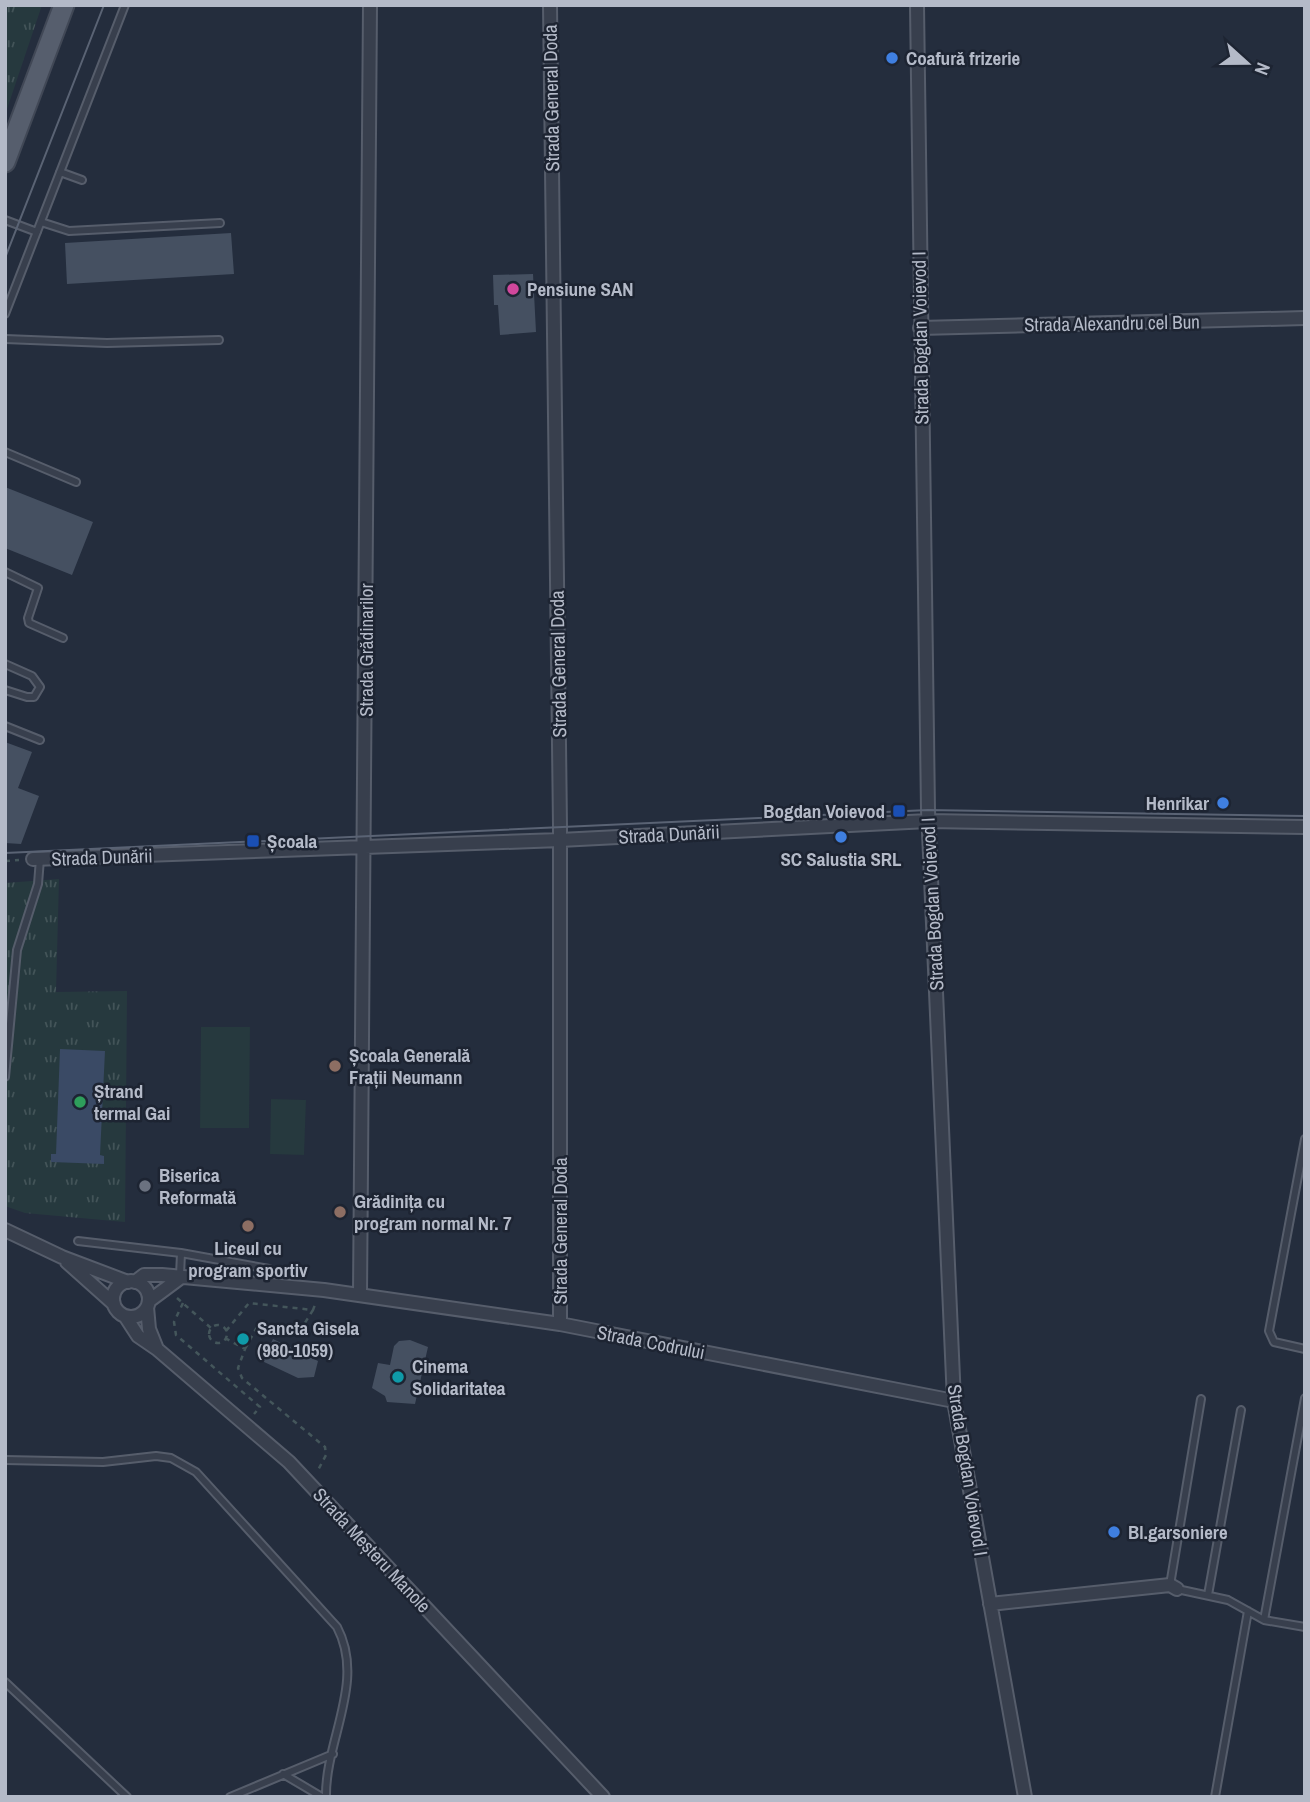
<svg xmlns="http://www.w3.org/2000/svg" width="1310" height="1802" font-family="'Archivo Narrow',sans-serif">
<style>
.grass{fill:url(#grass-tufts)}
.garden{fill:#26393e}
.water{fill:#3a4a65}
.building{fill:#455061}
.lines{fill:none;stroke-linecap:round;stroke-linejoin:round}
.lane-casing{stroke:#565d6b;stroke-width:10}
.street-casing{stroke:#565d6b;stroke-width:16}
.primary-casing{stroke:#414856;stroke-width:23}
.path{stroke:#44565b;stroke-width:2.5;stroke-dasharray:5 5;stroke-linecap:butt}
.lane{stroke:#383f4d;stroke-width:6}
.street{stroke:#383f4d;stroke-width:12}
.primary{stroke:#565e6d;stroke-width:19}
.tram{stroke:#5a6374;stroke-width:2}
.shop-dot{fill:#3f7fe0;stroke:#1d2432;stroke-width:2.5}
.hotel-dot{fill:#d1479c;stroke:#1d2432;stroke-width:2.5}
.transit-dot{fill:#1a4fb4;stroke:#1d2432;stroke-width:2.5}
.education-dot{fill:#8d6e63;stroke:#1d2432;stroke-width:2.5}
.leisure-dot{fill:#2e9e5b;stroke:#1d2432;stroke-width:2.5}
.worship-dot{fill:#6b7280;stroke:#1d2432;stroke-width:2.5}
.culture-dot{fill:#0f9aa8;stroke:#1d2432;stroke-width:2.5}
.labels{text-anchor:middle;stroke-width:5;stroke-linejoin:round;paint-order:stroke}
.poi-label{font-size:19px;font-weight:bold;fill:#b4bac8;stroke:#1d2432;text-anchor:start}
.street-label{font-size:19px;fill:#b4bac8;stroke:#1d2432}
</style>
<defs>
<pattern id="grass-tufts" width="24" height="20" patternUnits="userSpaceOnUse" patternTransform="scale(1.75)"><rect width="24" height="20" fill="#26393e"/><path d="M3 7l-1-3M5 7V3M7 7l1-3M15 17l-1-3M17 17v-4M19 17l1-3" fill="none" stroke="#435458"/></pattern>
</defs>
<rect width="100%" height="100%" fill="#242d3d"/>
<path class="grass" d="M 5,5 L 42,5 L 5,115 Z
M 59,879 L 56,992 L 127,991 L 125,1222 L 25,1213 L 5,1206 L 5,883 Z"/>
<path class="garden" d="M 201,1027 L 250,1027 L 249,1128 L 200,1128 Z
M 271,1099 L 306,1100 L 304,1155 L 270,1154 Z"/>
<path class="water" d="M 60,1049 L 105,1051 L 100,1155 L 104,1156 L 104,1164 L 51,1162 L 51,1154 L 56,1154 Z"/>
<path class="building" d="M 231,233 L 234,274 L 67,284 L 65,243 Z
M 533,274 L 536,332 L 500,335 L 498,305 L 494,305 L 493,275 Z
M 5,487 L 93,522 L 72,575 L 5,548 Z
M 5,742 L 32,752 L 18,788 L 39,796 L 21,844 L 5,843 Z
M 273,1339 L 318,1361 L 314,1377 L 298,1378 L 262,1361 L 265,1343 L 270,1345 Z
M 410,1340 L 428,1347 L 415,1404 L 387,1402 L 385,1396 L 372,1388 L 378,1363 L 390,1365 L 394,1346 L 399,1341 Z"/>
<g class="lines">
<defs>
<path id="lane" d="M 60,172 L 82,180
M 5,220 L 37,232
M 41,222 L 69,231 L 220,223
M 5,314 L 125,5
M 5,339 L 107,343 L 219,340
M 5,452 L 76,482
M 5,572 L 38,588 L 28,618 L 29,623 L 63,638
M 5,664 L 32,676 L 40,687 L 34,697 L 27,697 L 5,690
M 5,726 L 40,740
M 5,1077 L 17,950 L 38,884 L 40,859
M 1305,1139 L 1269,1331 L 1274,1342 L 1305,1349
M 78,1241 L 181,1253 L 269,1269
M 180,1276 L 181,1253
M 5,1460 L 103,1462 L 156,1456 L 171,1458 L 196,1472 L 337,1627 C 366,1682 325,1740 326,1797
M 1170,1585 L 1201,1399
M 1177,1589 L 1228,1600 L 1264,1620 L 1305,1627
M 1208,1595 L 1241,1410
M 1264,1620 L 1305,1398
M 5,1682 L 127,1797
M 283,1774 L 322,1797
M 230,1797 L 333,1754
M 1215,1797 L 1248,1611"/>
<path id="street" d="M 550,5 L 560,826 L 560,1324
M 917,5 L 928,810 L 954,1401 L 1025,1797
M 920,328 L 1305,318
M 33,859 L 560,840 L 928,821 L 1305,827
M 5,1230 L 62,1257 L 128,1282
M 67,1262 L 114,1304
M113 1299a18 18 0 1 1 36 0a18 18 0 1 1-36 0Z
M 135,1282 L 144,1275 L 162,1275 L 324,1290 L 560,1324 L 954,1401
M 360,1295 L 370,5
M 149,1301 L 180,1278
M 147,1307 L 149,1329 L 157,1349 L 289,1462 L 603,1797
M 125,1316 L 138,1336 L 157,1349
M 990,1604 L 1170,1585 L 1177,1589"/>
<path id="primary" d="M 5,162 L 64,5"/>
</defs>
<use href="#lane" class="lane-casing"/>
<use href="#street" class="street-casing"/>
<use href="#primary" class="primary-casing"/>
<path class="path" d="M 5,861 L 19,860
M 177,1298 L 211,1328
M 183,1303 L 174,1322 L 176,1335 L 260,1407 L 254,1414
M209 1334a9 9 0 1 1 18 0a9 9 0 1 1-18 0Z
M 226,1331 L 249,1303 L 313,1310 L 316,1302
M 225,1338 L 245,1349 L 238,1368 L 242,1378 L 325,1447 L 326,1455 L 317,1472
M 245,1349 L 257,1327 L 298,1334 L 313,1310"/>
<use href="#lane" class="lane"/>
<use href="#street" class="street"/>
<use href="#primary" class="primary"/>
<path class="tram" d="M 5,258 L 104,5
M 5,853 L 928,810 L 1305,816"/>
</g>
<g class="shop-dot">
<circle cx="892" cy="58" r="7"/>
<circle cx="1223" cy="803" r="7"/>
<circle cx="841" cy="837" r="7"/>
<circle cx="1114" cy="1532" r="7"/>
</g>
<circle class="hotel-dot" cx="513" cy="289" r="7"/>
<g class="transit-dot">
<rect x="892" y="804" width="14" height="14" rx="3.5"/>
<rect x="246" y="834" width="14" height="14" rx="3.5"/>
</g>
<g class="education-dot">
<circle cx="335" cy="1066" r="7"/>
<circle cx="340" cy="1212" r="7"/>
<circle cx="248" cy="1226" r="7"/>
</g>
<circle class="leisure-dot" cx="80" cy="1102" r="7"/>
<circle class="worship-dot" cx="145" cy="1186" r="7"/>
<g class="culture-dot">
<circle cx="243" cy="1339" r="7"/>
<circle cx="398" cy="1377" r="7"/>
</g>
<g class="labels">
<g class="poi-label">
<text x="906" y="65">Coafură frizerie</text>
<text x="527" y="296">Pensiune SAN</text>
<text x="1209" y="810" text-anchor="end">Henrikar</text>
<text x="885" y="818" text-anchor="end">Bogdan Voievod</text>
<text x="267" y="848">Școala</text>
<text x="841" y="866" text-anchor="middle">SC Salustia SRL</text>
<text x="349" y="1062">Școala Generală<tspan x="349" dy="22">Frații Neumann</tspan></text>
<text x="94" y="1098">Ștrand<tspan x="94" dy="22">termal Gai</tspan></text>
<text x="159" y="1182">Biserica<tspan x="159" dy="22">Reformată</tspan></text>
<text x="354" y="1208">Grădinița cu<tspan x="354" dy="22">program normal Nr. 7</tspan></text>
<text x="248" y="1255" text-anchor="middle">Liceul cu<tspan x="248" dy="22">program sportiv</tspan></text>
<text x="257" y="1335">Sancta Gisela<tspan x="257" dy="22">(980-1059)</tspan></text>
<text x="412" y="1373">Cinema<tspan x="412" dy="22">Solidaritatea</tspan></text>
<text x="1128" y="1539">Bl.garsoniere</text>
</g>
<g class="street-label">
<text transform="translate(551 98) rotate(-91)" y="7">Strada General Doda</text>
<text transform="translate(1112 323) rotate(-1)" y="7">Strada Alexandru cel Bun</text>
<text transform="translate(920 338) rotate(-91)" y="7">Strada Bogdan Voievod I</text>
<text transform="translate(366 650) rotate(-90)" y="7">Strada Grădinarilor</text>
<text transform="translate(558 664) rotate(-91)" y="7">Strada General Doda</text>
<text transform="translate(669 834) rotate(-3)" y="7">Strada Dunării</text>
<text transform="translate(102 857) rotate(-2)" y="7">Strada Dunării</text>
<text transform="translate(932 904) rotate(-93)" y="7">Strada Bogdan Voievod I</text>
<text transform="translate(560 1231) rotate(-90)" y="7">Strada General Doda</text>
<text transform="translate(651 1342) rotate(11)" y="7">Strada Codrului</text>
<text transform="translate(968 1470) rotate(81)" y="7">Strada Bogdan Voievod I</text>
<text transform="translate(372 1550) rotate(47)" y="7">Strada Meșteru Manole</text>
</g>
</g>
<rect width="1310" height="1802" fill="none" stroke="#b4bac8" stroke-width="14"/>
<g transform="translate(1247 63) rotate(111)" stroke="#1d2432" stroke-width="5" paint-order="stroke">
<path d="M0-5L12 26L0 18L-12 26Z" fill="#b4bac8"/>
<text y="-10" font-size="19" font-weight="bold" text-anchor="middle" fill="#b4bac8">N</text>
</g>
</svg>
